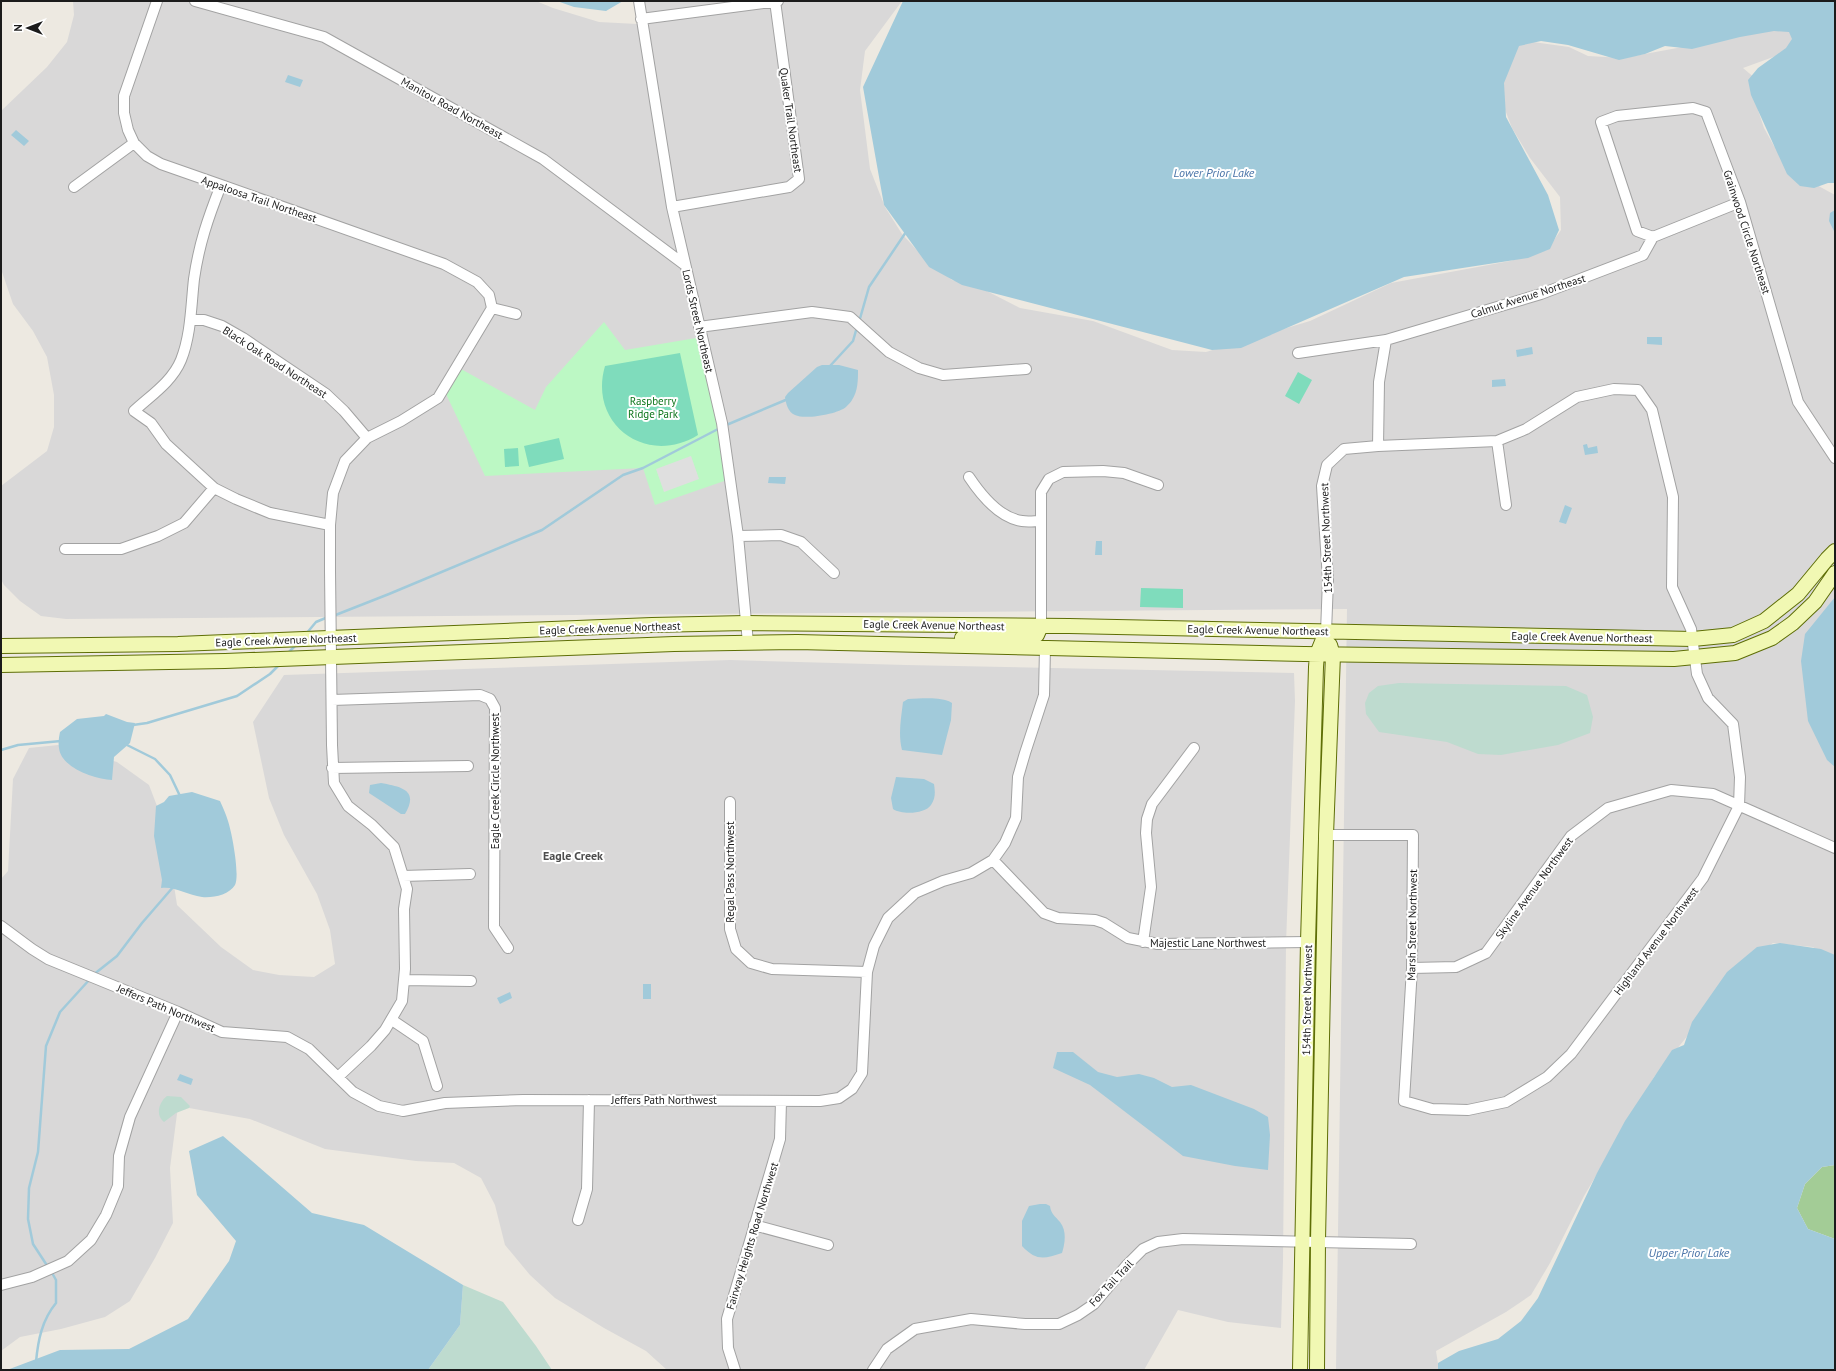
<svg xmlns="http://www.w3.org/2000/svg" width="1836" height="1371" font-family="'PT Sans',sans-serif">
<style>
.residential{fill:#d9d8d8}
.forest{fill:#a3cc96}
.wetland{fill:#bedbcf}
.park{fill:#bcf8c4}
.pitch{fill:#7fdcbc}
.parking{fill:#dfdfdf}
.water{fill:#a1cada}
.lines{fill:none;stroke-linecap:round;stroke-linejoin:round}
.stream{stroke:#a1cada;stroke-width:2.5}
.street-casing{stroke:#a2a2a2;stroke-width:12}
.secondary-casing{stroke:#5e6e06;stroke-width:16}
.street{stroke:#fff;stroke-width:10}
.secondary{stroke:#f1f8b3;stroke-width:14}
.labels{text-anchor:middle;stroke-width:4;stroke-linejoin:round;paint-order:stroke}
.street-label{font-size:11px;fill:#1b1b1b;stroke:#fff}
.park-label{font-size:11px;fill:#0d761b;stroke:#fff}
.water-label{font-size:12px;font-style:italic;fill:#4a74a8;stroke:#fff}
.neighbourhood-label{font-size:12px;font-weight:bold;fill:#4e4e4e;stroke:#fff}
</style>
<rect width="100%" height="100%" fill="#ede9e1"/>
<path class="residential" d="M 73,1 L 536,1 L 553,8 L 599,22 L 637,24 L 634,1 L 902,1 L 865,51 L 860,90 L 870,169 L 885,207 L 902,234 L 926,260 L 952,280 L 979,287 L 1020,308 L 1093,321 L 1172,350 L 1206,352 L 1310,321 L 1391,283 L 1510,261 L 1547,250 L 1561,230 L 1560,197 L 1530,158 L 1512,128 L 1501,99 L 1508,55 L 1518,40 L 1569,47 L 1588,56 L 1623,58 L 1688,46 L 1774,22 L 1796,36 L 1787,52 L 1743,68 L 1763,85 L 1755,101 L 1764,128 L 1774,146 L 1798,166 L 1813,183 L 1835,195 L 1835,962 L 1813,947 L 1773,943 L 1751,958 L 1654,1077 L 1584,1196 L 1550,1263 L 1531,1295 L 1506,1312 L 1436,1351 L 1439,1370 L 1336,1370 L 1347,609 L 66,619 L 41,616 L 20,601 L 4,585 L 1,579 L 1,486 L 47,451 L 54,427 L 54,395 L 47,357 L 33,331 L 13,304 L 1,269 L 1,111 L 47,67 L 67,42 L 74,15 Z
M 730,660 L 906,665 L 1294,673 L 1295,701 L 1286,944 L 1283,1261 L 1281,1328 L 1228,1322 L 1178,1310 L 1144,1370 L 667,1370 L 646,1351 L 604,1328 L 555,1298 L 530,1275 L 505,1245 L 495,1205 L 481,1178 L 454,1163 L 416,1161 L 325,1149 L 250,1119 L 178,1106 L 170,1168 L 173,1223 L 155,1258 L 130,1301 L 105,1317 L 61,1329 L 20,1337 L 1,1351 L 1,879 L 8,871 L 13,779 L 29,748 L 58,745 L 117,762 L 149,785 L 165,827 L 177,905 L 221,947 L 253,970 L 279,975 L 314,977 L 335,964 L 330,930 L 317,894 L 284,835 L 269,798 L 253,722 L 284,675 Z"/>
<path class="forest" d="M 1835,1165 L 1835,1239 L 1808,1229 L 1797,1208 L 1805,1184 L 1822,1167 Z"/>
<path class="wetland" d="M 1399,683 L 1566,686 L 1587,695 L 1593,717 L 1590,733 L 1558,745 L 1501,755 L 1478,754 L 1447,742 L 1379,732 L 1366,714 L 1365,703 L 1369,693 L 1378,686 Z
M 167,1096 L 181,1097 L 190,1106 L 189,1108 L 176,1113 L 164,1122 C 155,1115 159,1102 167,1096 Z
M 463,1285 L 503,1302 L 536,1346 L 552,1370 L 428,1370 L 460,1325 Z"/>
<path class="park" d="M 604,322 L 625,350 L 702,337 L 730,479 L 655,505 L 643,468 L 485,476 L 446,394 L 461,369 L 535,410 L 546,387 Z"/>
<path class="pitch" d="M 680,353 L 698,435 C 646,467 588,424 605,366 Z
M 1298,372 L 1312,380 L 1299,404 L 1285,396 Z
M 559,438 L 564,459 L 529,467 L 524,446 Z
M 518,448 L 519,466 L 505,467 L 504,449 Z
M 1141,588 L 1183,589 L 1183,608 L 1140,607 Z"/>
<path class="parking" d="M 691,456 L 699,479 L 664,492 L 656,469 Z"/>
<path class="water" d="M 557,1 L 623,1 L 606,11 L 574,7 Z
M 903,1 L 1835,1 L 1835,183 L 1828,183 L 1814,188 L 1800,186 L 1787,174 L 1751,95 L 1748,80 L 1758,68 L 1786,48 L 1792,39 L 1789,32 L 1774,31 L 1740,37 L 1692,49 L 1665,46 L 1645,54 L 1619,60 L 1568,45 L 1541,41 L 1519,46 L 1504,83 L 1506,117 L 1548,195 L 1559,230 L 1550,249 L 1528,258 L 1404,277 L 1241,348 L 1212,350 L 962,285 L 929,267 L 884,205 L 863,87 Z
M 288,75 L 303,80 L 300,87 L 285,82 Z
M 16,130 L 29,141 L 24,146 L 11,135 Z
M 1835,210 L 1835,233 L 1829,221 L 1830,213 Z
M 1647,337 L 1662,337 L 1662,345 L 1647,344 Z
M 1532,347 L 1533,354 L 1517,357 L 1516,350 Z
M 822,365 L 839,365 L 858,370 C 858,380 858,391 852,400 C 851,402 848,405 846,407 C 838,414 805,420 795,415 C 788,412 786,404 785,397 L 788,393 L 817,367 Z
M 1505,379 L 1506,386 L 1492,387 L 1492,380 Z
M 1587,444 L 1588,448 L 1597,446 L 1598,453 L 1585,455 L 1583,445 Z
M 769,477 L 786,477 L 785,484 L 768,483 Z
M 1565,505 L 1572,508 L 1566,524 L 1559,522 Z
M 1096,541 L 1102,541 L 1102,555 L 1095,555 Z
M 1835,597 L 1835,767 L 1827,760 L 1808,721 L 1801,661 L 1805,634 Z
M 908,699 C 921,699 940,696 952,703 L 951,720 L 942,755 L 902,750 C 898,734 901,719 903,702 Z
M 106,714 L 127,722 L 135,723 L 130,743 L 114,757 L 112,780 C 95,779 61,768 59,748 C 58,743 59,737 60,732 L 77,719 L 104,716 Z
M 896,777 L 924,779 L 934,784 C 935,791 936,798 931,805 C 925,814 902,815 893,809 L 891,798 Z
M 381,783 C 402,787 419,790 405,814 L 401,814 L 369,793 L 370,785 Z
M 192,792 L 220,801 C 223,808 226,814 228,821 C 232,833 240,875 235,885 C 229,895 213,898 202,897 C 187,895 175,886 161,888 L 162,880 L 154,836 L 156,806 L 164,802 L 169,796 Z
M 1780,943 L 1821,949 L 1835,955 L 1835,1165 L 1822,1167 L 1805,1184 L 1797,1208 L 1808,1229 L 1835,1239 L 1835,1370 L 1438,1370 L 1438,1363 L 1459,1351 L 1498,1339 L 1521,1321 L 1538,1298 L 1597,1173 L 1625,1121 L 1672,1050 L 1684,1045 L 1692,1022 L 1727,972 L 1757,947 Z
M 643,984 L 651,984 L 651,999 L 643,999 Z
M 510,992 L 512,998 L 500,1004 L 497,998 Z
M 1057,1052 L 1073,1052 L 1098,1072 L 1117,1077 L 1139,1074 L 1154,1078 L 1172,1087 L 1191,1085 L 1254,1109 L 1268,1117 L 1270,1135 L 1268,1170 L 1235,1166 L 1183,1156 L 1090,1085 L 1053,1068 Z
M 180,1074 L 193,1079 L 191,1085 L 177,1080 Z
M 223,1136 L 312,1213 L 364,1225 L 463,1285 L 460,1325 L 428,1370 L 7,1370 L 60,1350 L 129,1349 L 188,1319 L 229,1261 L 236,1241 L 197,1195 L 189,1151 Z
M 1040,1204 L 1046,1204 L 1050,1206 C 1051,1214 1055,1216 1060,1222 C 1067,1231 1065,1243 1062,1253 C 1044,1259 1036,1261 1022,1246 L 1022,1221 L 1029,1206 Z"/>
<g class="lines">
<path class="stream" d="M 859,322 L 869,287 L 906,232
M 830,366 L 853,341 L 857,327
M 724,426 L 788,399
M 333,616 L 389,594 L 542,530 L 623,475 L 643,468 L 720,428
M 306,634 L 316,622 L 328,617
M 288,653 L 296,645
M 133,725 L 147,723 L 237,696 L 270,674 L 279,665
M 125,744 L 155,759 L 170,775 L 180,796
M 1,750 L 18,745 L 61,741
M 93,975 L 117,956 L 142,923 L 174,886
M 48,1267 L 33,1244 L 28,1219 L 29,1188 L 38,1152 L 46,1046 L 60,1012 L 90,979
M 36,1362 C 38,1340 42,1320 56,1303 L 56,1280 L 51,1271"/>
<defs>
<path id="street" d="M 157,1 L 124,96 L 124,113 L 128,130 L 134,143 L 147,156 L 161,164 L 221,185 L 444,264 L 477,282 L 489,295 L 492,308 L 516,314
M 195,1 L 324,37 L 543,159 L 685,265
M 639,1 L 672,207 L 722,423 L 738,536 L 748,643
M 641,19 L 778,1
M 221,185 C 208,218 199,244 194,279 C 191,306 191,335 181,360 C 172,382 150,396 134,411 L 151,423 L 166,444 L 214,488 L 236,499 L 270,513 L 330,525
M 74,187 L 134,143
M 672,207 L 789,187 L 799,179 L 775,1
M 1653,237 L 1637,231 L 1601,122 L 1617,116 L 1693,108 L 1706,112 L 1740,202 L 1798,402 L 1835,458
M 191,320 L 204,320 L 222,326 L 243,338 L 326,394 L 344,411 L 367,438
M 699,327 L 812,312 L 850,317 L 889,352 L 919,368 L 943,375 L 1026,369
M 1298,353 L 1386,340 L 1541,294 L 1643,255 L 1653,237 L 1740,202
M 1497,441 L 1506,505
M 1378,446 L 1379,382 L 1386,340
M 969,477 C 981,495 999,518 1022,521 C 1028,522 1035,521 1041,521
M 738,536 L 781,535 L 801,542 L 834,573
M 65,549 L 121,549 L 158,536 L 184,523 L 214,488
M 1041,626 L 1041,492 L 1049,479 L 1063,472 L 1103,471 L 1124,473 L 1158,485
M 332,700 L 480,695 L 490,699 L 495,708 L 494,927 L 508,948
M 332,768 L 468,766
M 730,802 L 730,929 L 736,949 L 751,963 L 772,969 L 867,972
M 1326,835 L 1413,835 L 1412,968 L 1404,1101 L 1432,1109 L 1468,1110 L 1506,1102 L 1547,1077 L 1571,1054 L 1703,878 L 1739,806 L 1740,777 L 1733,724 L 1708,698 L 1697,674 L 1691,629 L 1672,587 L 1673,497 L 1652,410 L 1638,390 L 1614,389 L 1577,397 L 1526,429 L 1497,441 L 1378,446 L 1344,449 L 1327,465 L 1322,486 L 1328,580 L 1326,632
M 993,860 L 1044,913 L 1058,918 L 1095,920 L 1104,923 L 1128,938 L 1158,944 L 1308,942
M 403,876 L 470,874
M 1,926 L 32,949 L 48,959 L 178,1012 L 222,1032 L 287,1037 L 309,1049 L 353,1092 L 379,1106 L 403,1111 L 445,1103 L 523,1100 L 820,1101 L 839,1098 L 852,1089 L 862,1073 L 867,972 L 874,946 L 888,918 L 915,893 L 943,881 L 971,873 L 993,860 L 1005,843 L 1016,818 L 1018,777 L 1025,753 L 1044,695 L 1045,648
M 1143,942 L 1151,887 L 1146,833 L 1147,819 L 1152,804 L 1194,748
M 1412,968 L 1456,967 L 1486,953 L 1571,836 L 1608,808 L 1671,790 L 1713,794 L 1835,848
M 404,980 L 471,981
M 392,1020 L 423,1041 L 437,1086
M 338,1077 L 371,1046 L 385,1030 L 402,1001 L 405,969 L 404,909 L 407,889 L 394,847 L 372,825 L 348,806 L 334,783 L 332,745 L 330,571 L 330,525 L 333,493 L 345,461 L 367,438 L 401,421 L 438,398 L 492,308
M 578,1220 L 587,1189 L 589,1100
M 754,1225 L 828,1245
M 1,1285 L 32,1277 L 68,1261 L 91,1240 L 106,1215 L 118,1186 L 119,1156 L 130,1117 L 178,1012
M 735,1370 L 728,1348 L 727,1319 L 780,1139 L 781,1101
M 873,1370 L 887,1349 L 915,1329 L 971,1319 L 1025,1324 L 1059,1324 L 1078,1315 L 1094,1304 L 1126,1266 L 1143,1249 L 1158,1242 L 1183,1239 L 1411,1244"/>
<path id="secondary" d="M 962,638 L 982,636 L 1031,636 L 1037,635 L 1041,626
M 1,646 L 178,644 L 652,625 L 746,623 L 1069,626 L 1693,639 L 1733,635 L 1764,621 L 1798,594 L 1827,559 L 1835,551
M 1,665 L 225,661 L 674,644 L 797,642 L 1304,654 L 1674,659 L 1735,653 L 1772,638 L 1793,623 L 1815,602 L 1835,573
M 1300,1370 L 1308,942 L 1316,667 L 1317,654 L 1326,632
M 1317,1370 L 1318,1241 L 1326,835 L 1333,655 L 1330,645"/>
</defs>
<use href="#street" class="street-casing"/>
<use href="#secondary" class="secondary-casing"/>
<use href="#street" class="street"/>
<use href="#secondary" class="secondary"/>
</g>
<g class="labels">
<g class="street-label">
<text transform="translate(452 108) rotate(29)" y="4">Manitou Road Northeast</text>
<text transform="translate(791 120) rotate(82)" y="4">Quaker Trail Northeast</text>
<text transform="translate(259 199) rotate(19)" y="4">Appaloosa Trail Northeast</text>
<text transform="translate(1747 232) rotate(72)" y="4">Grainwood Circle Northeast</text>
<text transform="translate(1528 296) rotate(-18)" y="4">Calmut Avenue Northeast</text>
<text transform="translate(698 321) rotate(77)" y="4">Lords Street Northeast</text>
<text transform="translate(275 362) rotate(33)" y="4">Black Oak Road Northeast</text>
<text transform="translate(1326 538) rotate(-92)" y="4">154th Street Northwest</text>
<text transform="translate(934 625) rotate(1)" y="4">Eagle Creek Avenue Northeast</text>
<text transform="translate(610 628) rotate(-2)" y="4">Eagle Creek Avenue Northeast</text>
<text transform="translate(1258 630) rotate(1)" y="4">Eagle Creek Avenue Northeast</text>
<text transform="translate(1582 637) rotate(1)" y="4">Eagle Creek Avenue Northeast</text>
<text transform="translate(286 640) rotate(-2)" y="4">Eagle Creek Avenue Northeast</text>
<text transform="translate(495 781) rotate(-90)" y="4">Eagle Creek Circle Northwest</text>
<text transform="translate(730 872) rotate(-90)" y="4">Regal Pass Northwest</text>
<text transform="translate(1534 888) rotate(-54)" y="4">Skyline Avenue Northwest</text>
<text transform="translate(1412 925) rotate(-89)" y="4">Marsh Street Northwest</text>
<text transform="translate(1656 941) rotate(-53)" y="4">Highland Avenue Northwest</text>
<text x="1208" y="947">Majestic Lane Northwest</text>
<text transform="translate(1307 1000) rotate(-89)" y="4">154th Street Northwest</text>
<text transform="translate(166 1008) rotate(23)" y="4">Jeffers Path Northwest</text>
<text x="664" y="1104">Jeffers Path Northwest</text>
<text transform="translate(752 1236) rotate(-73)" y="4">Fairway Heights Road Northwest</text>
<text transform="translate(1111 1283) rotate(-47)" y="4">Fox Tail Trail</text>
</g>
<g class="park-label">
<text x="653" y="405">Raspberry<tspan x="653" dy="13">Ridge Park</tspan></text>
</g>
<g class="water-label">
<text x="1214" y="177">Lower Prior Lake</text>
<text x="1689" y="1257">Upper Prior Lake</text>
</g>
<g class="neighbourhood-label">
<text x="573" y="860">Eagle Creek</text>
</g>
</g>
<rect width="1836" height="1371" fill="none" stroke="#1b1b1b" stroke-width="4"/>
<g transform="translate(28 28) rotate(270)" stroke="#ffffff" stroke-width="3" paint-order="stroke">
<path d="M0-3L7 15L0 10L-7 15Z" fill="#1b1b1b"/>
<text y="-6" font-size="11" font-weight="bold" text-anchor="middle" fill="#1b1b1b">N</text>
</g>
</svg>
